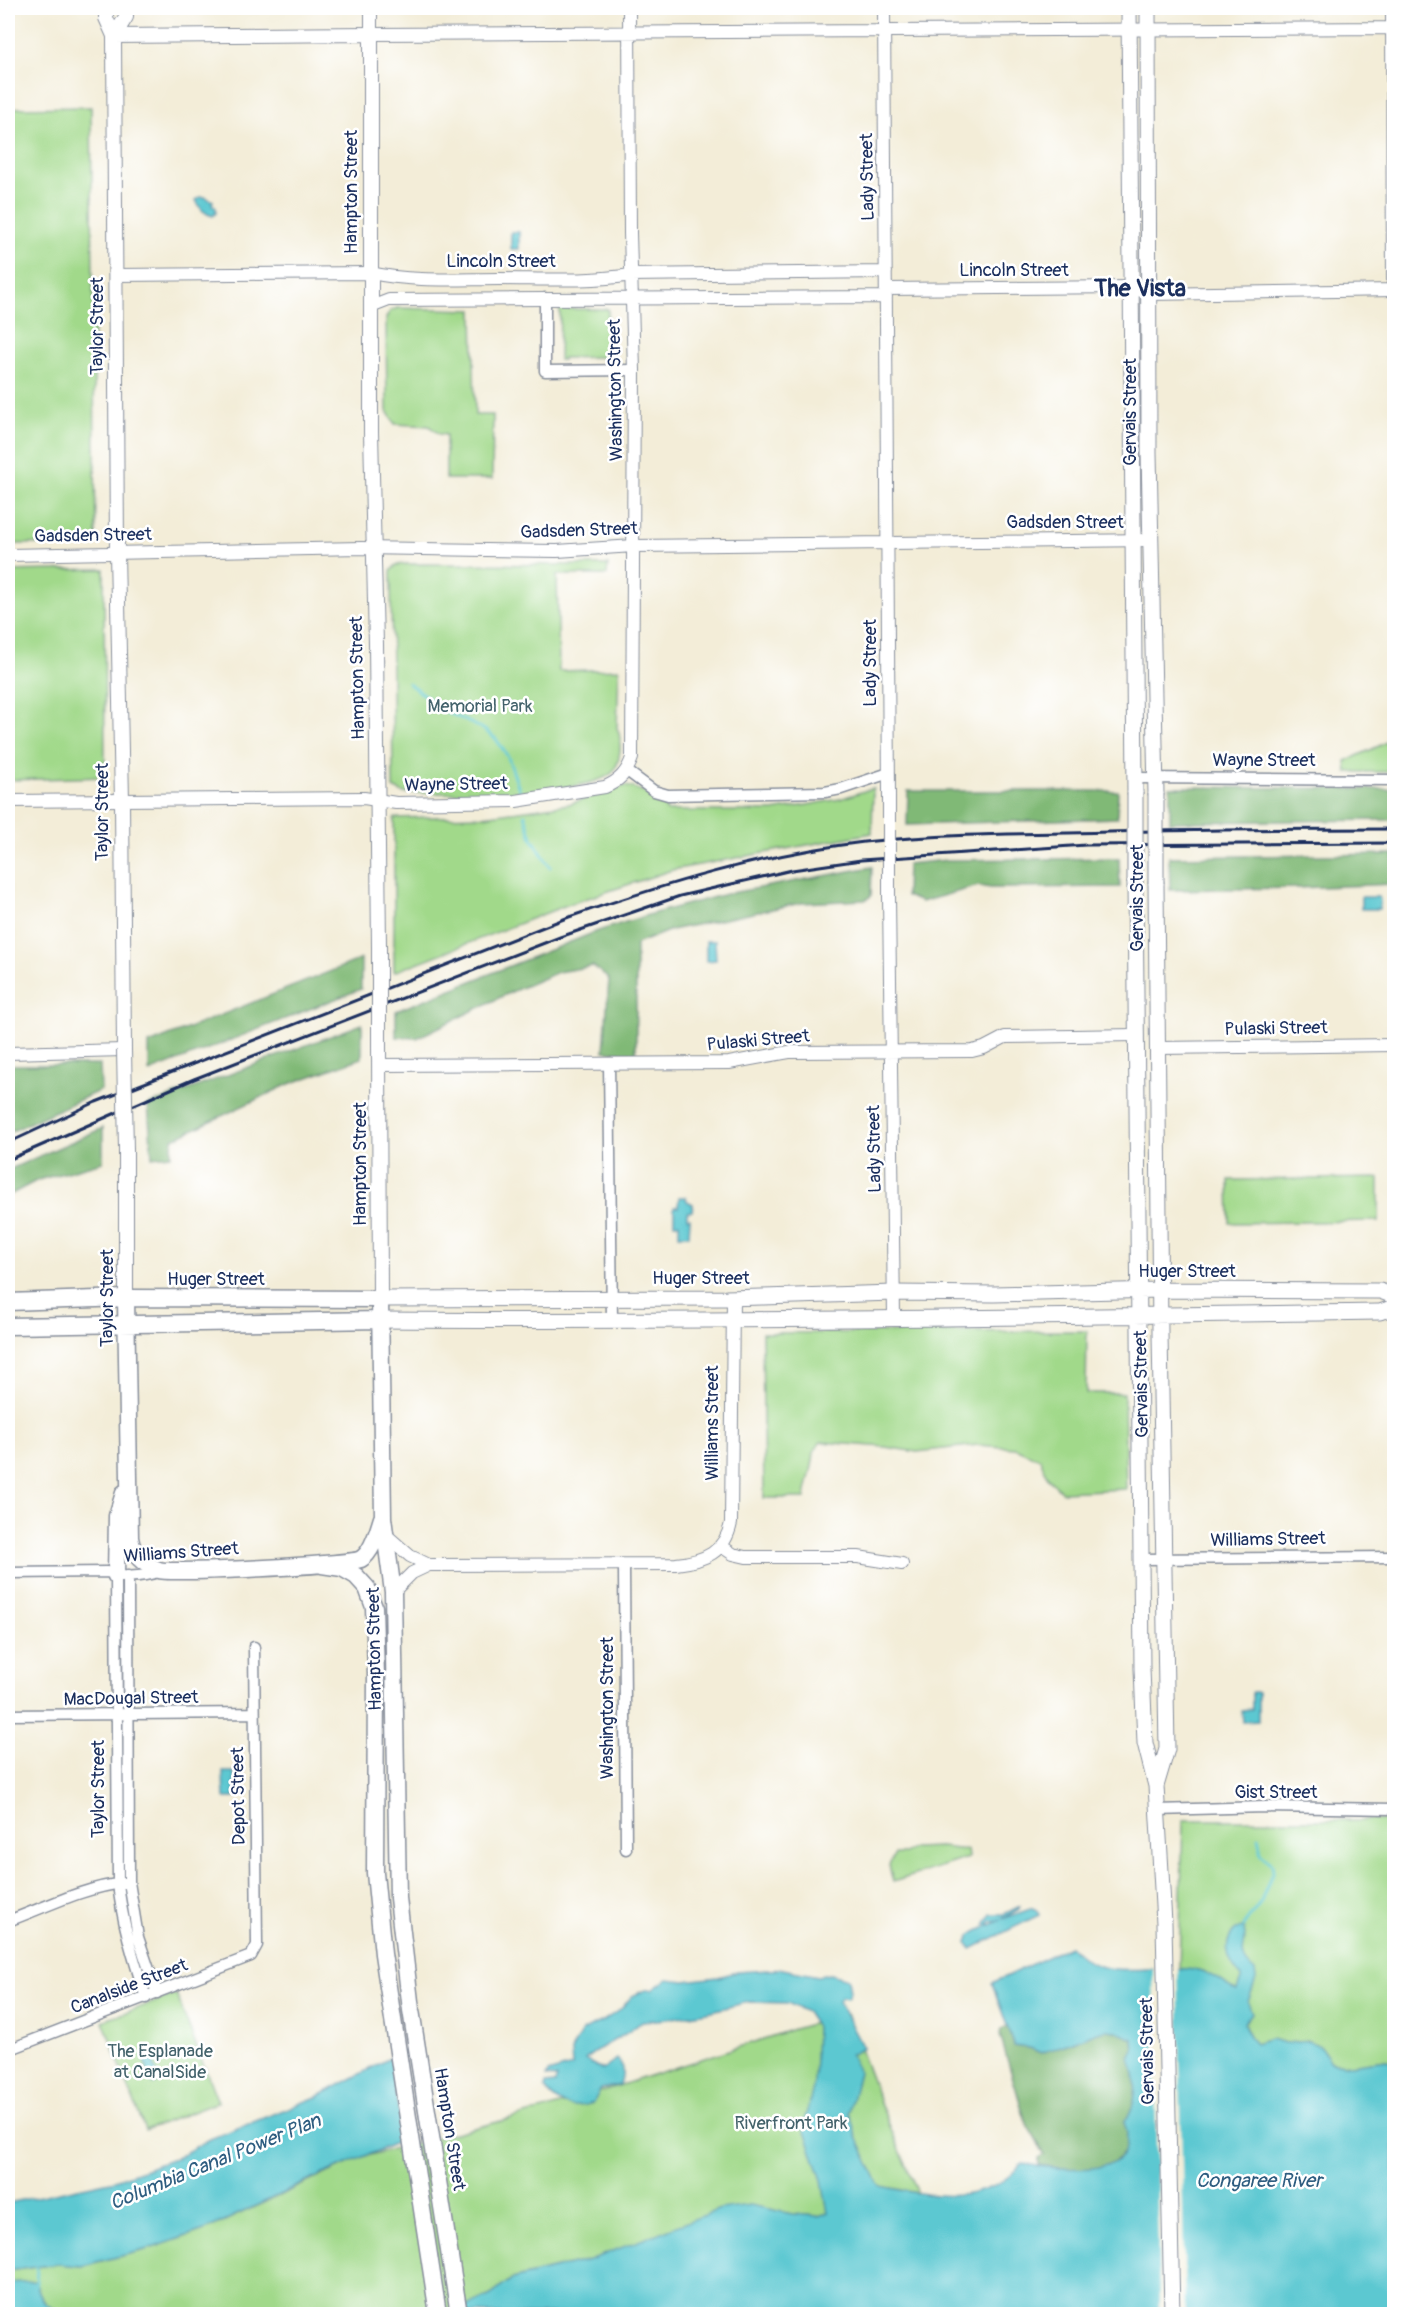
<svg xmlns="http://www.w3.org/2000/svg" width="1402" height="2322" font-family="Pangolin,sans-serif">
<style>
.green{fill:#a1d98a;stroke:#5e8474;stroke-width:1.5}
.forest{fill:#80b976;stroke:#4e746a;stroke-width:1.5}
.water{fill:#5bc8d1;stroke:#3b7c98;stroke-width:1.5}
.pier{fill:#f3edd8}
.lines{fill:none;stroke-linecap:round;stroke-linejoin:round}
.stream{stroke:#5bc8d1;stroke-width:3}
.minor-casing{stroke:#878e9b;stroke-width:13}
.tertiary-casing{stroke:#878e9b;stroke-width:14}
.secondary-casing{stroke:#878e9b;stroke-width:16}
.primary-casing{stroke:#878e9b;stroke-width:17}
.trunk-casing{stroke:#878e9b;stroke-width:19}
.minor{stroke:#fff;stroke-width:10}
.tertiary{stroke:#fff;stroke-width:12}
.secondary{stroke:#fff;stroke-width:14}
.primary{stroke:#fff;stroke-width:15}
.trunk{stroke:#fff;stroke-width:16}
.rail{stroke:#1b2f5e;stroke-width:3}
.tertiary-bridge-casing{stroke:#878e9b;stroke-width:14;stroke-linecap:butt}
.secondary-bridge-casing{stroke:#878e9b;stroke-width:16;stroke-linecap:butt}
.primary-bridge-casing{stroke:#878e9b;stroke-width:17;stroke-linecap:butt}
.tertiary-bridge{stroke:#fff;stroke-width:12}
.secondary-bridge{stroke:#fff;stroke-width:14}
.primary-bridge{stroke:#fff;stroke-width:15}
.labels{text-anchor:middle;stroke-width:5;stroke-linejoin:round;paint-order:stroke}
.street-label{font-size:18px;fill:#1b2f5e;stroke:#fff}
.park-label{font-size:18px;fill:#43626b;stroke:#fff}
.water-label{font-size:20px;font-style:italic;fill:#2e5d80;stroke:#fff}
.district-label{font-size:24px;font-weight:bold;fill:#1b2f5e;stroke:#fff}
</style>
<rect width="100%" height="100%" fill="#fff"/>
<filter id="ink" filterUnits="userSpaceOnUse"><feTurbulence type="fractalNoise" baseFrequency=".0167" numOctaves="2"/><feDisplacementMap in="SourceGraphic" scale="12" xChannelSelector="R" yChannelSelector="G"/><feConvolveMatrix kernelMatrix="1 2 1 2 8 2 1 2 1" color-interpolation-filters="sRGB"/></filter>
<filter id="wash" filterUnits="userSpaceOnUse"><feTurbulence type="fractalNoise" baseFrequency=".008" numOctaves="4" result="noise"/><feDisplacementMap in="SourceGraphic" scale="24" xChannelSelector="R" yChannelSelector="G"/><feGaussianBlur stdDeviation="1.35" result="paint"/><feColorMatrix in="noise" values="0 0 0 0 0 0 0 0 0 0 0 0 0 0 0 0 0 1.4 0 .05"/><feComposite in="paint" operator="in"/></filter>
<g filter="url(#wash)">
<rect width="100%" height="100%" fill="#f3edd8"/>
<path class="green" d="M 91,107 L 96,543 L 8,544 L 8,108 Z
M 397,308 L 473,310 L 475,415 L 493,415 L 492,479 L 446,479 L 446,435 L 439,434 L 429,426 L 395,424 L 387,411 L 386,318 L 390,311 Z
M 560,309 L 608,309 L 608,366 L 602,357 L 563,358 L 563,360 L 559,360 Z
M 406,564 L 608,565 L 607,575 L 557,575 L 559,671 L 619,669 L 617,728 C 621,735 620,742 620,750 C 619,758 618,766 613,772 C 589,797 441,793 403,793 L 393,788 L 391,577 L 391,571 L 396,565 Z
M 104,569 L 105,777 L 8,780 L 8,571 Z
M 1394,736 L 1394,772 L 1347,772 L 1346,761 L 1381,745 Z
M 624,786 C 639,787 650,796 665,801 L 666,811 L 773,811 L 840,799 L 873,788 L 872,833 L 672,870 L 567,905 L 394,972 L 394,818 L 483,816 L 569,804 Z
M 1379,1178 L 1379,1221 L 1230,1223 L 1229,1180 Z
M 1087,1331 L 1086,1393 L 1124,1393 L 1126,1489 L 1062,1492 L 1048,1478 L 1040,1459 L 1015,1448 L 978,1445 L 917,1452 L 885,1447 L 821,1442 L 814,1450 C 814,1467 807,1481 805,1498 L 764,1498 L 762,1333 Z
M 1183,1820 L 1394,1820 L 1394,2062 L 1386,2060 L 1350,2065 L 1331,2062 L 1319,2045 L 1309,2041 L 1285,2043 L 1271,2039 L 1255,2044 L 1249,2038 L 1234,1990 L 1205,1972 L 1179,1969 Z
M 940,1847 L 967,1850 L 968,1858 L 893,1882 L 889,1865 L 895,1854 L 905,1854 L 913,1848 Z
M 176,1994 L 218,2102 L 145,2130 L 103,2021 Z
M 847,2014 L 881,2105 L 918,2193 L 881,2186 L 850,2207 L 818,2216 L 792,2214 L 750,2205 L 590,2260 L 512,2279 L 491,2295 L 450,2314 L 68,2314 L 51,2310 L 38,2293 L 17,2283 L 8,2283 L 8,2271 L 57,2264 L 81,2266 L 149,2249 L 207,2229 L 362,2157 L 544,2110 L 794,2029 Z"/>
<path class="forest" d="M 1170,787 L 1394,789 L 1394,820 L 1170,822 Z
M 908,791 L 1118,791 L 1117,818 L 907,825 Z
M 1394,854 L 1394,884 L 1296,888 L 1170,890 L 1169,857 Z
M 1119,858 L 1120,887 L 991,888 L 978,886 L 921,902 L 906,896 L 907,864 L 947,860 Z
M 872,867 L 871,896 L 865,900 L 801,903 L 671,930 L 636,944 L 636,1054 L 604,1051 L 609,979 L 593,966 L 558,972 L 509,993 L 417,1038 L 396,1037 L 396,1011 L 598,931 L 651,914 L 726,894 Z
M 361,959 L 361,989 L 149,1072 L 149,1044 Z
M 362,1024 L 362,1058 L 289,1084 L 173,1139 L 171,1155 L 152,1157 L 148,1105 Z
M 8,1065 L 100,1065 L 101,1090 L 8,1133 Z
M 103,1128 L 103,1162 L 38,1180 L 8,1196 L 8,1170 Z
M 1008,2027 L 1014,2046 L 1030,2048 L 1041,2053 C 1053,2048 1066,2045 1078,2040 C 1104,2029 1106,2025 1133,2039 L 1134,2050 L 1130,2059 C 1138,2083 1139,2102 1124,2123 C 1140,2152 1111,2167 1085,2170 C 1071,2172 1053,2167 1039,2165 L 1039,2158 L 1045,2155 L 1026,2123 L 1000,2035 L 1001,2029 Z"/>
<path class="water" d="M 200,197 L 205,197 L 213,201 L 212,204 L 216,208 L 216,213 L 213,216 C 204,214 199,208 196,200 Z
M 511,232 L 519,232 L 519,249 L 511,249 Z
M 1361,897 L 1379,897 L 1380,900 L 1379,909 L 1361,909 Z
M 706,941 L 715,941 L 716,960 L 706,961 Z
M 679,1197 L 686,1197 L 687,1201 L 693,1204 L 692,1211 L 687,1212 L 687,1218 L 690,1218 L 689,1235 L 679,1235 L 679,1223 L 674,1223 L 674,1207 L 678,1207 Z
M 1252,1692 L 1258,1692 L 1258,1721 L 1243,1722 L 1242,1710 L 1252,1709 Z
M 223,1772 L 234,1772 L 235,1798 L 224,1798 Z
M 1020,1906 L 1019,1909 L 1002,1919 L 1033,1908 L 1038,1911 L 1039,1915 L 971,1949 L 967,1943 L 970,1936 L 976,1932 L 1001,1920 L 991,1921 L 988,1926 L 985,1925 L 991,1914 L 1004,1914 Z
M 1243,1926 C 1251,1945 1232,1953 1255,1971 L 1256,1979 L 1248,2002 L 1252,2013 L 1244,2023 L 1249,2037 L 1255,2044 L 1271,2039 L 1285,2043 L 1309,2041 L 1319,2045 L 1331,2062 L 1350,2065 L 1386,2060 L 1394,2062 L 1394,2314 L 450,2314 L 491,2295 L 512,2279 L 590,2260 L 720,2209 L 750,2205 L 792,2214 L 818,2216 L 828,2213 L 822,2180 L 803,2126 L 814,2084 L 816,2027 L 806,2012 L 788,2003 L 748,2002 L 712,2011 L 667,2019 L 642,2021 C 626,2038 602,2043 585,2060 L 603,2070 L 617,2059 C 624,2065 623,2077 620,2085 L 601,2089 L 593,2103 C 573,2109 557,2107 545,2088 L 546,2084 L 555,2083 L 557,2078 L 546,2077 L 548,2073 L 572,2066 L 571,2051 L 582,2031 L 603,2021 L 622,2008 L 632,1996 L 645,1990 L 652,1990 L 667,1979 L 685,1981 L 718,1977 L 737,1972 L 783,1969 L 818,1976 L 830,1974 L 848,1979 L 850,1992 L 847,1998 L 842,1997 L 838,2000 L 863,2048 L 850,2055 L 859,2072 L 849,2112 L 857,2137 L 878,2183 L 881,2186 C 930,2197 987,2207 1021,2164 C 1047,2166 1126,2182 1127,2141 C 1127,2133 1127,2129 1124,2123 C 1138,2102 1138,2083 1130,2059 L 1134,2050 L 1133,2039 C 1106,2025 1104,2029 1078,2040 C 1066,2045 1053,2048 1041,2053 L 1030,2048 L 1014,2046 L 992,1983 L 1070,1946 C 1106,1989 1160,1957 1205,1973 C 1217,1976 1226,1988 1237,1990 L 1242,1977 C 1226,1962 1219,1937 1243,1926 Z
M 150,2052 L 160,2082 L 153,2084 L 142,2055 Z
M 390,2058 L 403,2140 L 321,2175 L 207,2229 L 149,2249 L 81,2266 L 57,2264 L 8,2271 L 8,2203 L 115,2180 L 174,2159 L 210,2139 L 319,2096 Z
M 36,2281 C 40,2304 47,2307 68,2314 L 8,2314 L 8,2283 Z"/>
<path class="pier" d="M 1153,1966 L 1178,1966 L 1185,2314 L 1160,2314 L 1159,2305 Z"/>
<g class="lines">
<path class="stream" d="M 408,683 L 447,712 L 483,729 L 496,739 L 508,757 L 520,792
M 525,815 L 532,838 L 550,867
M 1243,1926 L 1261,1902 L 1273,1870 L 1272,1864 L 1261,1853 L 1258,1837
M 36,2285 L 37,2268"/>
</g>
</g>
<g filter="url(#ink)">
<g class="lines">
<defs>
<path id="minor" d="M 545,298 L 545,371 L 634,370
M 627,771 L 654,791 L 668,795 L 825,792 L 841,789 L 889,773
M 1134,778 L 1394,780
M 609,1063 L 612,1321
M 1141,1559 L 1394,1557
M 624,1566 L 626,1849
M 8,1573 L 107,1572 C 124,1579 143,1577 161,1571
M 116,1576 L 118,1883 C 122,1923 134,1960 146,1998
M 128,1576 L 129,1882 L 138,1937 L 157,1993
M 8,1715 L 254,1713
M 1157,1810 L 1265,1807 L 1394,1809
M 8,1921 C 44,1908 84,1887 124,1883
M 8,2050 L 251,1956 L 257,1945 L 254,1647"/>
<path id="tertiary" d="M 371,8 L 371,34 L 1394,28
M 884,8 L 889,797
M 1392,8 L 1393,290
M 116,275 L 371,273 C 412,282 456,279 499,279 C 542,279 588,282 631,275 L 886,272
M 886,289 L 1131,287 L 1149,294 L 1394,290
M 371,307 L 389,300 L 886,297
M 8,555 L 361,548 L 557,551 L 634,546 L 1151,540
M 8,801 L 364,798 L 396,803 L 516,801 L 605,787 C 619,781 627,773 632,758 L 634,370 L 630,233 L 629,8
M 889,896 L 894,1318
M 1158,1048 L 1394,1045
M 8,1053 L 124,1050
M 379,1065 L 729,1063 L 789,1052 L 972,1051 L 984,1048 L 1005,1037 L 1136,1035
M 385,1534 L 410,1556 L 429,1565 L 676,1564 C 705,1561 725,1552 731,1523 L 733,1298
M 721,1546 L 733,1554 L 746,1557 L 858,1557 L 902,1564
M 393,1592 L 412,1573 L 429,1565"/>
<path id="secondary" d="M 106,8 L 106,18 L 114,36 L 117,552 L 122,801 L 124,1050
M 114,36 L 371,34 L 371,432 L 376,644 L 379,947
M 114,36 L 126,17 L 126,8
M 379,1045 L 380,1299
M 126,1150 L 126,1298"/>
<path id="primary" d="M 1129,8 L 1135,793
M 1148,8 L 1149,453 L 1156,794
M 1135,883 L 1142,1669 L 1145,1743 L 1156,1786 L 1164,1923 L 1172,2314
M 380,1299 L 726,1298 L 894,1293 L 994,1294 L 1159,1290 L 1380,1291 L 1394,1296
M 380,1320 C 713,1322 1046,1317 1380,1312 L 1394,1307
M 1156,1786 L 1167,1749 L 1160,1333 L 1156,883"/>
<path id="trunk" d="M 126,1298 L 130,1538 C 133,1555 142,1564 159,1570 C 170,1574 351,1565 361,1559 C 373,1552 378,1530 382,1518
M 8,1302 L 126,1298 L 380,1299 L 383,1518 L 393,1592 L 398,1898 L 411,2010 L 459,2314
M 8,1326 L 380,1320
M 322,1565 L 342,1568 L 356,1576 L 367,1588 L 374,1607 L 376,1676 L 375,1873 L 383,1954 L 438,2314
M 116,1576 L 117,1516 L 124,1493"/>
</defs>
<use href="#minor" class="minor-casing"/>
<use href="#tertiary" class="tertiary-casing"/>
<use href="#secondary" class="secondary-casing"/>
<use href="#primary" class="primary-casing"/>
<use href="#trunk" class="trunk-casing"/>
<use href="#minor" class="minor"/>
<use href="#tertiary" class="tertiary"/>
<use href="#secondary" class="secondary"/>
<use href="#primary" class="primary"/>
<use href="#trunk" class="trunk"/>
<path class="rail" d="M 8,1143 L 96,1102 L 569,917 C 665,884 763,854 864,842 C 931,835 999,834 1068,833 C 1177,830 1285,829 1394,829
M 8,1160 L 194,1079 L 560,937 L 680,896 L 792,870 L 861,860 L 1086,845 L 1394,843"/>
<defs>
<path id="tertiary-bridge" d="M 889,797 L 889,896"/>
<path id="secondary-bridge" d="M 379,947 L 379,1045
M 124,1050 L 126,1150"/>
<path id="primary-bridge" d="M 1156,794 L 1156,883
M 1135,883 L 1135,793"/>
</defs>
<use href="#tertiary-bridge" class="tertiary-bridge-casing"/>
<use href="#secondary-bridge" class="secondary-bridge-casing"/>
<use href="#primary-bridge" class="primary-bridge-casing"/>
<use href="#tertiary-bridge" class="tertiary-bridge"/>
<use href="#secondary-bridge" class="secondary-bridge"/>
<use href="#primary-bridge" class="primary-bridge"/>
</g>
</g>
<g class="labels">
<g class="street-label">
<text transform="translate(867 177) rotate(-91)" y="6">Lady Street</text>
<text transform="translate(351 192) rotate(-90)" y="6">Hampton Street</text>
<text x="501" y="267">Lincoln Street</text>
<text x="1014" y="276">Lincoln Street</text>
<text transform="translate(97 326) rotate(-90)" y="6">Taylor Street</text>
<text transform="translate(615 390) rotate(-91)" y="6">Washington Street</text>
<text transform="translate(1130 412) rotate(-90)" y="6">Gervais Street</text>
<text x="1065" y="528">Gadsden Street</text>
<text transform="translate(579 530) rotate(-2)" y="6">Gadsden Street</text>
<text transform="translate(93 535) rotate(-1)" y="6">Gadsden Street</text>
<text transform="translate(870 663) rotate(-90)" y="6">Lady Street</text>
<text transform="translate(357 678) rotate(-91)" y="6">Hampton Street</text>
<text x="1264" y="766">Wayne Street</text>
<text transform="translate(456 784) rotate(-1)" y="6">Wayne Street</text>
<text transform="translate(102 812) rotate(-90)" y="6">Taylor Street</text>
<text transform="translate(1137 898) rotate(-90)" y="6">Gervais Street</text>
<text transform="translate(1276 1028) rotate(-1)" y="6">Pulaski Street</text>
<text transform="translate(758 1040) rotate(-5)" y="6">Pulaski Street</text>
<text transform="translate(874 1149) rotate(-91)" y="6">Lady Street</text>
<text transform="translate(360 1164) rotate(-90)" y="6">Hampton Street</text>
<text x="1187" y="1277">Huger Street</text>
<text x="701" y="1284">Huger Street</text>
<text x="216" y="1285">Huger Street</text>
<text transform="translate(107 1298) rotate(-90)" y="6">Taylor Street</text>
<text transform="translate(1141 1384) rotate(-91)" y="6">Gervais Street</text>
<text transform="translate(712 1423) rotate(-90)" y="6">Williams Street</text>
<text transform="translate(1268 1539) rotate(-1)" y="6">Williams Street</text>
<text transform="translate(181 1552) rotate(-4)" y="6">Williams Street</text>
<text transform="translate(374 1649) rotate(-91)" y="6">Hampton Street</text>
<text transform="translate(131 1698) rotate(-1)" y="6">MacDougal Street</text>
<text transform="translate(607 1708) rotate(-90)" y="6">Washington Street</text>
<text transform="translate(98 1789) rotate(-90)" y="6">Taylor Street</text>
<text x="1276" y="1798">Gist Street</text>
<text transform="translate(238 1796) rotate(-91)" y="6">Depot Street</text>
<text transform="translate(129 1986) rotate(-21)" y="6">Canalside Street</text>
<text transform="translate(1147 2051) rotate(-91)" y="6">Gervais Street</text>
<text transform="translate(450 2129) rotate(81)" y="6">Hampton Street</text>
</g>
<g class="park-label">
<text x="480" y="712">Memorial Park</text>
<text x="160" y="2057">The Esplanade<tspan x="160" dy="21">at CanalSide</tspan></text>
<text x="791" y="2129">Riverfront Park</text>
</g>
<g class="water-label">
<text transform="translate(215 2161) rotate(-22)" y="7">Columbia Canal Power Plan</text>
<text x="1259" y="2187">Congaree River</text>
</g>
<g class="district-label">
<text x="1140" y="296">The Vista</text>
</g>
</g>
<rect width="1402" height="2322" fill="none" stroke="#fff" stroke-width="30"/>
</svg>
